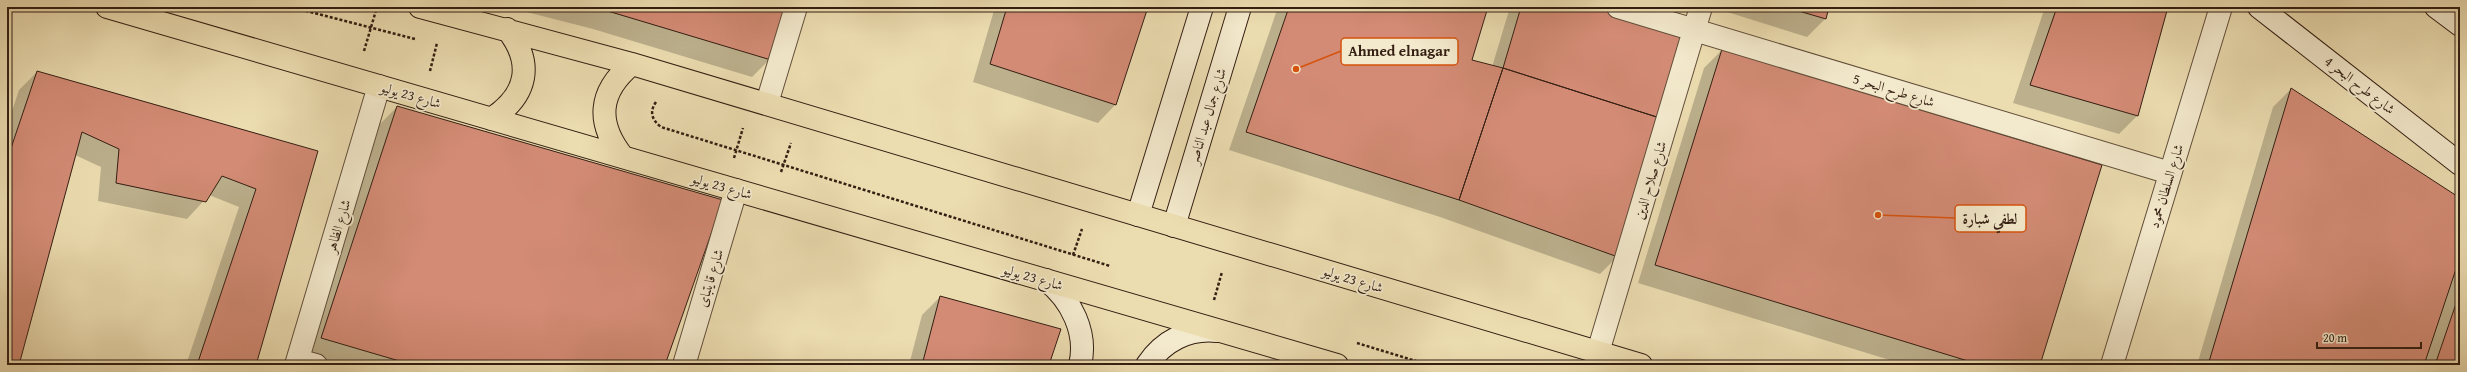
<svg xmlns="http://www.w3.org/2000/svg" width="2467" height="372" font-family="'Gentium Book Plus',Amiri,serif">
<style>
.shadow{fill:#0003}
.building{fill:#d38b75;stroke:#331e12}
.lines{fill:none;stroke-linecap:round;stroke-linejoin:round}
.street-casing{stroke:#614e3a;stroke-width:24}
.secondary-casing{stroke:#331e12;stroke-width:24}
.primary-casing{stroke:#331e12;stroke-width:24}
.path{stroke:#331e12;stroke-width:2.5;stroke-dasharray:3 2;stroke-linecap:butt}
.street{stroke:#f3e9cc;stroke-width:22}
.secondary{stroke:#f3e9cc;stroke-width:22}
.primary{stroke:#ecddb1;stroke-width:22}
.labels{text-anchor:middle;stroke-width:3.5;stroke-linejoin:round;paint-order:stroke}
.street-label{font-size:14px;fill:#331e12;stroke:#f3e9cc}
.leader{fill:none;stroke:#d6530d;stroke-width:1.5}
.callout-dot{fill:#d6530d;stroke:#f3e9cc;stroke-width:1.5}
.callout{fill:#f3e9cc;stroke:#d6530d;stroke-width:1.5}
.callout-label{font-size:15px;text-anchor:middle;font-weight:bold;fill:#331e12}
</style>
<rect width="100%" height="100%" fill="#ecddb1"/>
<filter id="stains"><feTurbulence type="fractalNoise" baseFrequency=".005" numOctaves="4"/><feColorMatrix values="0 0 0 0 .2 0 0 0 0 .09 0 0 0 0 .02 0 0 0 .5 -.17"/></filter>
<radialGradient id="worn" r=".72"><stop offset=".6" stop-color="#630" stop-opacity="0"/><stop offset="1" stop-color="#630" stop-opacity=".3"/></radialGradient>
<path class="shadow" d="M 507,7 L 786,7 L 770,59 L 752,77 L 593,29 Z
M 995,7 L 1147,7 L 1115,105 L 1098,123 L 973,82 Z
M 1278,7 L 1487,7 L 1471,61 L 1492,67 L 1510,7 L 1591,7 L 1617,257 L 1600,274 L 1440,217 L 1229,150 Z
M 1729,7 L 1828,7 L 1825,19 L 1807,37 L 1727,12 Z
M 2045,7 L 2167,7 L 2137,116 L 2119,134 L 2013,103 Z
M 1722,50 L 2039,365 L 1906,365 L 1638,283 L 1704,68 Z
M 37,72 L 317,151 L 255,365 L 186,365 L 239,207 L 209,195 L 187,219 L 98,201 L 101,167 L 75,155 L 18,365 L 7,365 L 7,126 L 19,90 Z
M 2291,89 L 2460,199 L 2460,365 L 2197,365 L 2273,107 Z
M 397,107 L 664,365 L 335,365 L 304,356 L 379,125 Z
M 940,297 L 1048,365 L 909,365 L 922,315 Z"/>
<path class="building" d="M 592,7 L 613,7 L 611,12 Z
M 613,7 L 787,7 L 771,60 L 611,12 Z
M 1007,7 L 1148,7 L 1116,105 L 990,64 Z
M 1289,7 L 1488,7 L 1472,60 L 1503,68 L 1459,200 L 1246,132 Z
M 1521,7 L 1594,7 L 1687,35 L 1663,119 L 1503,68 Z
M 1785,7 L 1829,7 L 1826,19 Z
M 2057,7 L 2168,7 L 2138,116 L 2030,85 Z
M 1722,49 L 2102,165 L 2040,365 L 1981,365 L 1655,265 Z
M 1503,68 L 1663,119 L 1618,257 L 1459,200 Z
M 37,71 L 318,151 L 256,365 L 197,365 L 256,189 L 222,176 L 206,202 L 116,183 L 119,149 L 82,132 L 19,365 L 7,365 L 7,160 Z
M 2291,88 L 2460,198 L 2460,257 L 2424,365 L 2208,365 Z
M 397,106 L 723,200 L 665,365 L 413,365 L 321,338 Z
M 2460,292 L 2460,365 L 2435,365 Z
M 940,296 L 1061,329 L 1049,365 L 922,365 Z"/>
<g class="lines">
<defs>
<path id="street" d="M 1618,7 L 2170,173
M 767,103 L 796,7
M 1598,352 L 1701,7
M 298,360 L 316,365
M 296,365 L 379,86
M 684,365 L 736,190
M 2112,365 L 2221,7"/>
<path id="secondary" d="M 2259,7 L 2460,164
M 2436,7 L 2460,25
M 1138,215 L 1202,7
M 1174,226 L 1240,7
M 1046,280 C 1071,299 1088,333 1080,365
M 1147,365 C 1163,341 1188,328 1217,331"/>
<path id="primary" d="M 107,7 L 1337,365
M 420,7 L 632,64 L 1641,365
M 491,119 C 528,95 534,63 507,29
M 623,157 C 596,123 598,92 632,64"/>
</defs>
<use href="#street" class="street-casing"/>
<use href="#secondary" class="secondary-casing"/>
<use href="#primary" class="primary-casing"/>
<path class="path" d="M 291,7 L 415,39
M 364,51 L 377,7
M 430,71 L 437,43
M 656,102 C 649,112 652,120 661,127 L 1110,266
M 734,158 L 743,128
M 781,172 L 791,143
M 1073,255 L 1082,229
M 1214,300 L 1222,272
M 1357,343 L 1429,365"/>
<use href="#street" class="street"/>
<use href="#secondary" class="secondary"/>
<use href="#primary" class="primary"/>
</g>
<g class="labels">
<g class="street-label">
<text transform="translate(2360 85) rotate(38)" y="5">شارع طرح البحر 4</text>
<text transform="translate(1894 90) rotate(17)" y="5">شارع طرح البحر 5</text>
<text transform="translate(411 95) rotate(16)" y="5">شارع 23 يوليو</text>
<text transform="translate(1207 116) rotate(-73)" y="5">شارع جمال عبد الناصر</text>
<text transform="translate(1650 180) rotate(-73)" y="5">شارع صلاح الدين</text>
<text transform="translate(722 186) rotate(16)" y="5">شارع 23 يوليو</text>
<text transform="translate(2166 186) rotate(-73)" y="5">شارع السلطان محمود</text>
<text transform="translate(338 226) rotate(-73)" y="5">شارع الظاهر</text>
<text transform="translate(1033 277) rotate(16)" y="5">شارع 23 يوليو</text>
<text transform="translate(710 278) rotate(-73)" y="5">شارع قايتباى</text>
<text transform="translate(1353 279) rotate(17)" y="5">شارع 23 يوليو</text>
</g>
</g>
<path class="leader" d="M1296 69L1341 51M1878 215L1955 218"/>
<g class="callout-dot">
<circle cx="1296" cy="69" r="4"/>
<circle cx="1878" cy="215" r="4"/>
</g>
<g class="callout">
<rect x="1341" y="38" width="117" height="27" rx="4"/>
<rect x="1955" y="205" width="71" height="27" rx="4"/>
</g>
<g class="callout-label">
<text x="1399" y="56">Ahmed elnagar</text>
<text x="1990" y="224">لطفي شبارة</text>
</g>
<rect width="2467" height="372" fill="none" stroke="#ecddb1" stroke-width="24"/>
<rect x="8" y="8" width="2451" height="356" fill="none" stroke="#331e12" stroke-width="2"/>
<rect x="12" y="12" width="2443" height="348" fill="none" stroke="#331e12"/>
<path d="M2317 342v6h104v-6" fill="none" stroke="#331e12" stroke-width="2"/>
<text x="2323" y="342" font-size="12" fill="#331e12" stroke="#f3e9cc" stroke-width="3" paint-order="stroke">20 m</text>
<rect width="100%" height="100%" filter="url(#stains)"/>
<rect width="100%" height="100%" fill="url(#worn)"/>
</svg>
